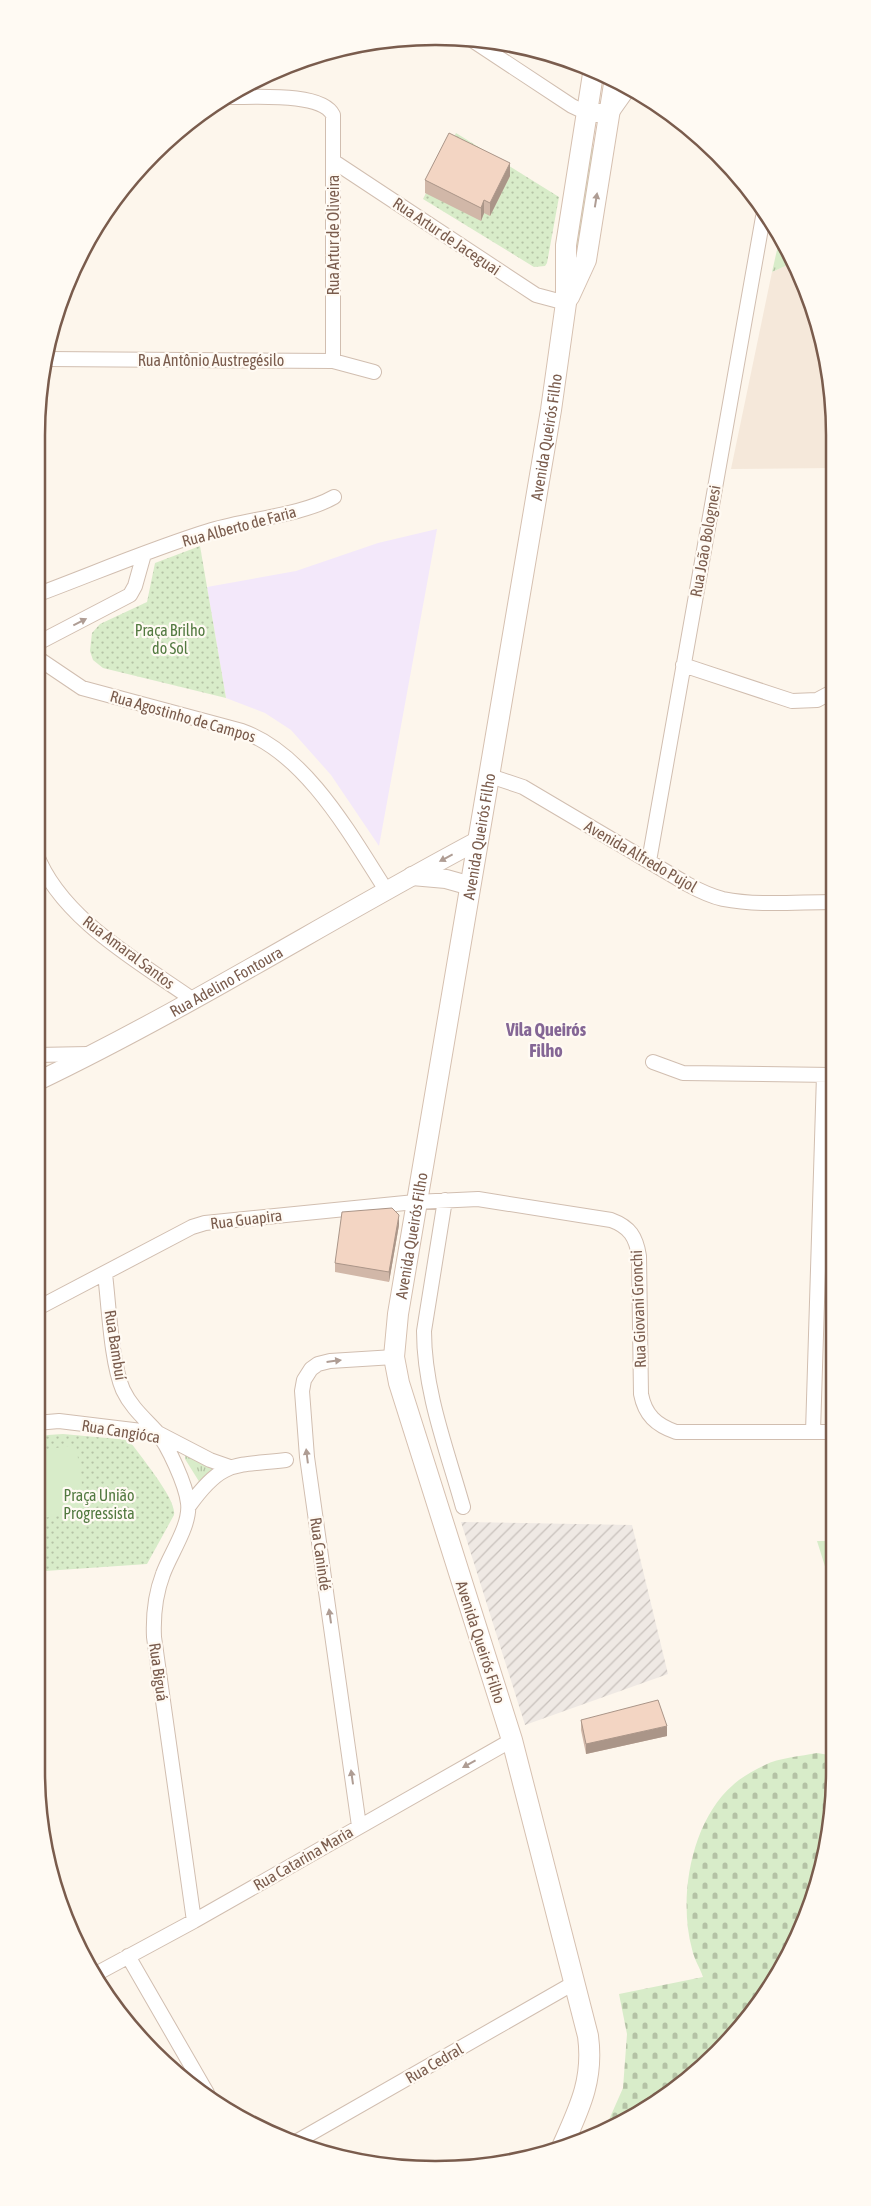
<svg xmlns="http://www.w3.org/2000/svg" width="871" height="2206" font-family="'Asap Condensed',sans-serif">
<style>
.residential{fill:#f5e8da}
.industrial{fill:url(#industrial-furrows)}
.education{fill:#f3e8fa}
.grass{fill:url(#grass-tufts)}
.cemetery{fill:url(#cemetery-stones)}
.park{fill:url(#park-dots)}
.pitch{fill:#d8ecc9}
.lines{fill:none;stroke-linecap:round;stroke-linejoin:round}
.minor-casing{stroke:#d1beb0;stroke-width:16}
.tertiary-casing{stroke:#d1beb0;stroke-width:20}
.secondary-casing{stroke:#d6c0b0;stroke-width:22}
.minor{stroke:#fff;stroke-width:14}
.tertiary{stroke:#fff;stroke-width:18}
.secondary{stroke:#fff;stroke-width:20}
.wall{fill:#d1b7a8}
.shaded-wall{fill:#aa9588}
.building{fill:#f3d5c3;stroke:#aa9588}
.oneway{fill:#af9d94}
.labels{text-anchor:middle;stroke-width:4.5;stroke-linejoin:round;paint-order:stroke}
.street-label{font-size:16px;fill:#7a5c4d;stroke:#fffaf3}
.park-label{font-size:16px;fill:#537a41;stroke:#fffaf3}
.neighbourhood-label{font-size:18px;font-weight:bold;fill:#846695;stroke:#fffaf3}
.rim{fill:none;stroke:#7a5c4d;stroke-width:2.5}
</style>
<defs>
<pattern id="industrial-furrows" width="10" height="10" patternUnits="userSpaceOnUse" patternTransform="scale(1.25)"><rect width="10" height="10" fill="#efe9e4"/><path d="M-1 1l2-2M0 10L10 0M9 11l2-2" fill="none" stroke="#c7c0bb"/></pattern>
<pattern id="grass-tufts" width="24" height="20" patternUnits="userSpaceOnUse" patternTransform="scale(1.25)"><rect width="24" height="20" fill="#d8ecc9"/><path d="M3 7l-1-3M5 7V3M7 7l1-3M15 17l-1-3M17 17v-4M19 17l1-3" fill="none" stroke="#b4c2a5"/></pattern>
<pattern id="cemetery-stones" width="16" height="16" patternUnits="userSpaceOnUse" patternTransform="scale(1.25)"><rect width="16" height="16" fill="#d8ecc9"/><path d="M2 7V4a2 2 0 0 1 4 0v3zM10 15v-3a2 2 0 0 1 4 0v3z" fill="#b4c2a5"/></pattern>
<pattern id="park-dots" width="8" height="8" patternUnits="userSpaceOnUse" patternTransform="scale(1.25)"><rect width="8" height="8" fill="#d8ecc9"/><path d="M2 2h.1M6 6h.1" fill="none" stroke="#b4c2a5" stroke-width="1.8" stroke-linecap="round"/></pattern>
</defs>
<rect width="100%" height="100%" fill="#fdf6ec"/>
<path class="residential" d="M 792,263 L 804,282 L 831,382 L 832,468 L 731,469 L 772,272 Z"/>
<path class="industrial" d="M 461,1522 L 632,1525 L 668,1674 L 525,1725 Z"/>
<path class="education" d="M 437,529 L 379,846 L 331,775 L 291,730 L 265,713 L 226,698 L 207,587 L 296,571 L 378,543 Z"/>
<path class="grass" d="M 591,148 L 596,148 L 579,246 L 575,245 Z
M 779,241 L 792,263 L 772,272 Z
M 185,1456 L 188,1456 L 215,1470 L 200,1483 L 185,1459 Z
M 817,1541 L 834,1541 L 834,1595 Z"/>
<path class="cemetery" d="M 817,1753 L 835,1756 L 835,1771 L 821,1874 L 793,1947 L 752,2013 L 657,2103 L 604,2131 L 623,2088 L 627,2034 L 619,1994 L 703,1977 C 700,1968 694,1959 692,1949 C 678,1898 691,1821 733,1785 C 741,1777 755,1770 765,1765 C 778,1758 802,1756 817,1753 Z"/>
<path class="park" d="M 456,133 L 559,197 L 547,263 L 545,266 L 534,267 L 423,199 Z
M 200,546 L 226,698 L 103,668 L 93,660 L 90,651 L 92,633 L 100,624 L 147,602 L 155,563 Z
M 63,1434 L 129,1440 C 139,1455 177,1499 174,1515 L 147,1564 L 45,1571 L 36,1508 L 36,1438 L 48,1435 Z"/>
<path class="pitch" d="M 76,1445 L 86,1512 L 42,1518 L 36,1480 L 36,1451 Z"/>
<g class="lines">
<defs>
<path id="minor" d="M 469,38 L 572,106 L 587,113
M 225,97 C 249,98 321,91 333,115 L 333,361
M 333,161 L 536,295 L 566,303
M 46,359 L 333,361 L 374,372
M 36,550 L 37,427
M 36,595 C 95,573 153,548 212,530 C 249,519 302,515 334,497
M 36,644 L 130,595 L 135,586 L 144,554
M 36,657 L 82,688 L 242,731 C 306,754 350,834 386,890
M 683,665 L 792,701 L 817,700 L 832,692
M 490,776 L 523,787 L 687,884 C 698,890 710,896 723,899 C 758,906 797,902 833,902
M 36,853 C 60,918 138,961 192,999
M 649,861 L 763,217
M 36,1055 L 89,1054
M 653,1062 L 683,1073 L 832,1075
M 445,1200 L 424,1331 C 424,1391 447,1450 463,1507
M 105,1274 C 109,1306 111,1362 123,1390 C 131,1407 144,1418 156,1431 C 168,1445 186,1485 188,1503 C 191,1525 170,1554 163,1574 C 155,1595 153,1615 154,1637 L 194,1921
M 36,1309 L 192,1227 L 205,1223 L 415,1202 L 478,1199 L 611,1220 C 630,1227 636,1237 639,1256 L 641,1394 C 645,1415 656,1425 676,1432 L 834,1432
M 36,1423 L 59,1421 L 158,1433 L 210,1460 L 230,1467
M 813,1432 L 824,1075
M 189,1506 C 222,1460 233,1466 286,1460
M 359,1826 L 307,1457 L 302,1391 L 304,1380 L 311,1369 L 318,1364 L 330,1361 L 394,1357
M 128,1956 L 207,2093
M 94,1975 L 194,1921 L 512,1740
M 294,2143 L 574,1983"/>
<g id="tertiary">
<path d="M 587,113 L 609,113 L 626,89"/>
<path d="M 412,876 L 446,879 L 471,886"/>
<path id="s1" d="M 36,1082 C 188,1009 330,919 479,840"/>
</g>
<g id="secondary">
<path d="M 569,297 L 586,260 L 614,84"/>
<path id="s2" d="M 562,2147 C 579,2109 594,2080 588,2036 L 512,1740 L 399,1383 L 394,1357 L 398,1314 L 551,410 L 566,303 L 566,245 L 593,74"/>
</g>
</defs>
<use href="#minor" class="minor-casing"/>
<use href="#tertiary" class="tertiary-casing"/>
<use href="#secondary" class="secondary-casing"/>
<use href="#minor" class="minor"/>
<use href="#tertiary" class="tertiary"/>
<use href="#secondary" class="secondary"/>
</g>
<path class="wall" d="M 510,176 L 490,216 L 484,213 L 481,221 L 425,193 L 425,180 Z
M 399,1225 L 389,1282 L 335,1272 L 335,1263 Z
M 581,1720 L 667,1736 L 586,1754 L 581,1730 Z"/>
<path class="shaded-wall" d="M 510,163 L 510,176 L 490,216 L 490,203 Z
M 484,200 L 484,213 L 481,221 L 481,208 Z
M 399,1215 L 399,1225 L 389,1282 L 389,1272 Z
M 667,1726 L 667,1736 L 586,1754 L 586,1744 Z"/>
<path class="building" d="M 449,133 L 510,163 L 490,203 L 484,200 L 481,208 L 425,180 Z
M 392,1208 L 399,1215 L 389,1272 L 335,1263 L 342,1212 Z
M 658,1700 L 667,1726 L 586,1744 L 581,1720 Z"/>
<defs><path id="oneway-solid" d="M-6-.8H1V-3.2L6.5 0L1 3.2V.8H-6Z" transform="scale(1.25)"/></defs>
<g class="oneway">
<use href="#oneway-solid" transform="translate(596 200) rotate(-81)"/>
<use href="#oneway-solid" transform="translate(80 622) rotate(-27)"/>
<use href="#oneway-solid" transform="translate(446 858) rotate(152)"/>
<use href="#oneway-solid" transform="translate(334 1361) rotate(-7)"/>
<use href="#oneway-solid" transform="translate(307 1456) rotate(-97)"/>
<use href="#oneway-solid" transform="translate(330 1616) rotate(-98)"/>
<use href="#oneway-solid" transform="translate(469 1764) rotate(151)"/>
<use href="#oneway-solid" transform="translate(352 1777) rotate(-98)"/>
</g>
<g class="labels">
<g class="street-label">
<text transform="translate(333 235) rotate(-90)" y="6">Rua Artur de Oliveira</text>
<text transform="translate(447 236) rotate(34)" y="6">Rua Artur de Jaceguai</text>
<text x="211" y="366">Rua Antônio Austregésilo</text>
<text dy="6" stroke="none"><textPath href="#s2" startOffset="1755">Avenida Queirós Filho</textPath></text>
<text transform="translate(239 526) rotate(-15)" y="6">Rua Alberto de Faria</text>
<text transform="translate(705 541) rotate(-80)" y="6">Rua João Bolognesi</text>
<text transform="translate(183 716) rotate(16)" y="6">Rua Agostinho de Campos</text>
<text dy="6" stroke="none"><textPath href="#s2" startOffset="1350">Avenida Queirós Filho</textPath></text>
<text transform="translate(641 856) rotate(30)" y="6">Avenida Alfredo Pujol</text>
<text transform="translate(129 952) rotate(37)" y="6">Rua Amaral Santos</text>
<text dy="6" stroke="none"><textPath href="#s1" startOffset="215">Rua Adelino Fontoura</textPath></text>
<text transform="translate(246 1219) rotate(-7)" y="6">Rua Guapira</text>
<text dy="6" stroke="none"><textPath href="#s2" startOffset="945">Avenida Queirós Filho</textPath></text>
<text transform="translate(638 1309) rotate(-92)" y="6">Rua Giovani Gronchi</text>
<text transform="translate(116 1345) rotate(81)" y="6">Rua Bambuí</text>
<text transform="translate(121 1431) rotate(9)" y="6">Rua Cangióca</text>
<text transform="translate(321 1554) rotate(82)" y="6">Rua Canindé</text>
<text transform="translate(481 1642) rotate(72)" y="6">Avenida Queirós Filho</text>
<text transform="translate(159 1672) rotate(82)" y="6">Rua Biguá</text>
<text transform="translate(303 1858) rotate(-30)" y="6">Rua Catarina Maria</text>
<text transform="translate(434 2063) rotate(-30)" y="6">Rua Cedral</text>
</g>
<g class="park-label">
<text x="170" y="636">Praça Brilho<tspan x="170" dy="18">do Sol</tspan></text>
<text x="99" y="1501">Praça União<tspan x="99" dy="18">Progressista</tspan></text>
</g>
<g class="neighbourhood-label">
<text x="546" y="1036">Vila Queirós<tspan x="546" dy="21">Filho</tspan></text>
</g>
</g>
<path d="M0 0H871V2206H0ZM435 45H436A390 390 0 0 1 826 435V1771A390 390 0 0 1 436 2161H435A390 390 0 0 1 45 1771V435A390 390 0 0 1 435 45Z" fill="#fffaf3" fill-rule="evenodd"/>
<path class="rim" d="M435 45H436A390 390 0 0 1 826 435V1771A390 390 0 0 1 436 2161H435A390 390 0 0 1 45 1771V435A390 390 0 0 1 435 45Z"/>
</svg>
